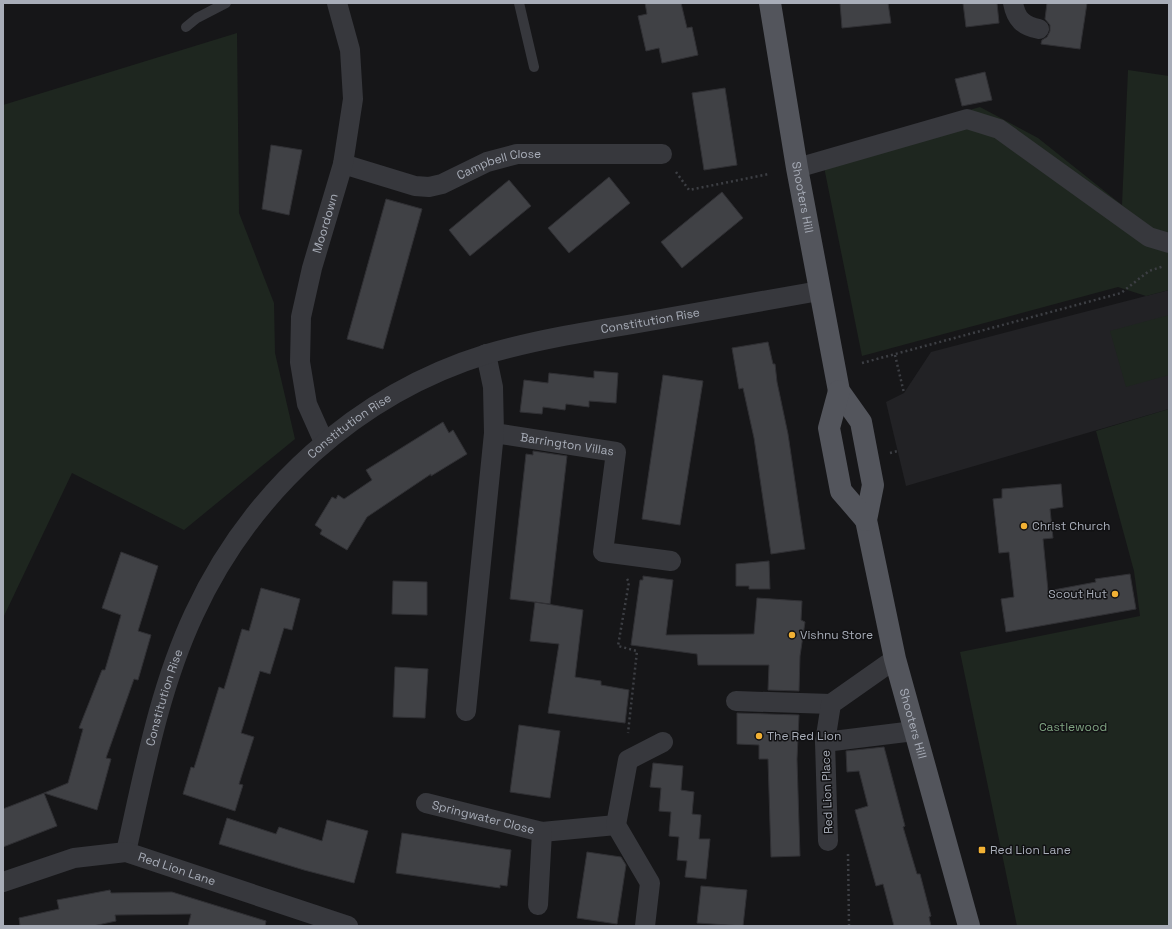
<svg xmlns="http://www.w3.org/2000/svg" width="1172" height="929" font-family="'Space Grotesk',sans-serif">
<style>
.built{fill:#222225}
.green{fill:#1e261f}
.building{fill:#404145;stroke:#303034}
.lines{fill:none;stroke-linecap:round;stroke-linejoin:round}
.path{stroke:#3d3f44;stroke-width:2.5;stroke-dasharray:2 3;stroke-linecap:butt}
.service{stroke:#37383d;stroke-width:10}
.minor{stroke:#37383d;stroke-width:20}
.primary{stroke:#53555c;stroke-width:22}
.poi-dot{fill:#f2b134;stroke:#111113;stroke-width:1.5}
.labels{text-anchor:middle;stroke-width:3;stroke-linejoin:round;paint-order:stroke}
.street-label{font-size:12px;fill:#a8adb8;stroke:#111113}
.poi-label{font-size:12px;fill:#a8adb8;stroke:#111113;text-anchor:start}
.park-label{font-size:12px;fill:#7fa381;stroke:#111113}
</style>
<rect width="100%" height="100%" fill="#161618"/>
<path class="built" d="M 1169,290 L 1169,409 L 906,486 L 886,402 L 904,393 L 931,352 Z"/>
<path class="green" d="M 237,33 L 239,213 L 274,303 L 275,353 L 295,439 L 184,530 L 72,473 L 3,618 L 3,105 Z
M 1128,70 L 1169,76 L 1169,290 L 1146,296 L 1118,287 L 862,356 L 821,152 L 980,107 L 1038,138 L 1122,205 Z
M 1169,315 L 1169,375 L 1126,387 L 1110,331 Z
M 1169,409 L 1169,926 L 1017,926 L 960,652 L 1140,616 L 1134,571 L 1096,431 Z"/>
<path class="building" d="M 645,3 L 681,3 L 687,28 L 692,27 L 698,55 L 662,63 L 659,48 L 646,51 L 638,16 L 647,14 Z
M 840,3 L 888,3 L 891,23 L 842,28 Z
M 963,3 L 997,3 L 999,23 L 966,27 Z
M 1047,3 L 1087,3 L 1080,49 L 1041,44 L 1042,40 L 1047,37 L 1050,31 L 1050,25 L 1045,19 Z
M 985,72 L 992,100 L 962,106 L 955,79 Z
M 725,88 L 737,165 L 704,170 L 692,93 Z
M 271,145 L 302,150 L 289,215 L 262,209 Z
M 609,177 L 630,203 L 569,253 L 548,228 Z
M 509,180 L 531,206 L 470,256 L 449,230 Z
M 722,192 L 743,218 L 682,268 L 661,242 Z
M 386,199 L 422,209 L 383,349 L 347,339 Z
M 768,342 L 773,364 L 775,364 L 777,382 L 788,434 L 805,549 L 771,554 L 754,438 L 743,388 L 739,389 L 732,348 Z
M 594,371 L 618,373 L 616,403 L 589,401 L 589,407 L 566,404 L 565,410 L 543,407 L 542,414 L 520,412 L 524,380 L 548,383 L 549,373 L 594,378 Z
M 663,375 L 703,381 L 680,525 L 642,519 Z
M 443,422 L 449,433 L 453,430 L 467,454 L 431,476 L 431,474 L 367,517 L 347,550 L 320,534 L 322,530 L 315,525 L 332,497 L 336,499 L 338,495 L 344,499 L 372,480 L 366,470 Z
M 533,451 L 567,456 L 550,604 L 510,599 L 526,454 L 533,455 Z
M 1061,484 L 1063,507 L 1050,509 L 1053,538 L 1043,539 L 1048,591 L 1096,582 L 1095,579 L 1130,574 L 1136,609 L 1006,632 L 1001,599 L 1014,597 L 1009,552 L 999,553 L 993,499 L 1002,498 L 1002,489 Z
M 121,552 L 158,566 L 138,631 L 151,635 L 138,680 L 134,679 L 106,758 L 111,759 L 97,810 L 44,793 L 68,783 L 83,729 L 79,728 L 102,670 L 105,670 L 121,615 L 102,608 Z
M 769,561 L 770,589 L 749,589 L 749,586 L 736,586 L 736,564 Z
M 643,576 L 673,580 L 666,635 L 754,634 L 757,598 L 802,601 L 801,620 L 805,622 L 800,656 L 799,691 L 768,690 L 769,665 L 698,665 L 697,654 L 631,645 L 640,580 L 643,580 Z
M 393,581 L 427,582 L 427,615 L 392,614 Z
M 261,588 L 300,599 L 292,630 L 284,628 L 270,674 L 260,671 L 241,733 L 254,737 L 239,784 L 243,785 L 235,811 L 183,794 L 191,767 L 194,768 L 219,687 L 224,689 L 242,629 L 249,631 Z
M 535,602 L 583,610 L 575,677 L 601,681 L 601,685 L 629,690 L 625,723 L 548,713 L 559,644 L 530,641 Z
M 395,667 L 428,669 L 425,718 L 393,717 Z
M 737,713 L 799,715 L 797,759 L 800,856 L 771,857 L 768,759 L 759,759 L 759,745 L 737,744 Z
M 519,725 L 560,731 L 550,798 L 510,792 Z
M 884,747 L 905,826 L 903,827 L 917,874 L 920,874 L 931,916 L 929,917 L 931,926 L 894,926 L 883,884 L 876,886 L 855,810 L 868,806 L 859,771 L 847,772 L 846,751 Z
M 653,763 L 683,766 L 681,790 L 694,792 L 692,814 L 701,815 L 699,839 L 710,839 L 706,879 L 685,877 L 687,861 L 677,860 L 679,837 L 669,836 L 671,812 L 659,811 L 661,788 L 650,787 Z
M 44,793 L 57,826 L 3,847 L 3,809 Z
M 227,818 L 276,834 L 279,827 L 322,841 L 327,820 L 368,831 L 354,883 L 304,870 L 219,844 Z
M 402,833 L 511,850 L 507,886 L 500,885 L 500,888 L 396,873 Z
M 587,852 L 621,857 L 626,865 L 617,924 L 577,918 Z
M 701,886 L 747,890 L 743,926 L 697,923 Z
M 110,890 L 111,893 L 172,892 L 266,921 L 265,926 L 188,926 L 191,914 L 115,915 L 116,921 L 93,926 L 20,926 L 19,918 L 59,909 L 57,900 Z"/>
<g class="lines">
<path class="path" d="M 676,172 L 689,190 L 769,174
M 895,355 L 904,393
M 862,363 L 1121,293 L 1149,271 L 1164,266
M 890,453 L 898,451
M 627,579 L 629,582 L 618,646 L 637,651 L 628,733
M 848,854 L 849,926"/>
<path class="service" d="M 519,3 L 534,67
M 186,27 L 197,18 L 226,3"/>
<g class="minor">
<path d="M 1013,3 C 1016,19 1023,26 1039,29"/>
<path id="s1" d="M 343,164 L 415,186 L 429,187 L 442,184 L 487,162 L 517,154 L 662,154"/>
<path d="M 797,168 L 967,119 L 999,129 L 1149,237 L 1169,243"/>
<path id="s2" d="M 494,433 L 616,452 L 603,552 L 671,561"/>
<path id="s3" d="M 324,442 L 307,404 L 300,362 L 301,317 L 312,268 L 343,164 L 353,99 L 350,50 L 337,3"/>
<path d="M 736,701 L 831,704"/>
<path d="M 466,711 L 494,433 L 493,387 L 486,354"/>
<path d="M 825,742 L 831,704 L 895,659"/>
<path id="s4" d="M 426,803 L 542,832 L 616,825"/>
<path d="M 828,841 L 825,742 L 914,731"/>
<path id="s5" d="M 126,852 C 144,772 159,689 194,614 C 251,491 357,394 487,354 C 535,340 584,332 633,324 C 695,313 757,302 819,291"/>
<path id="s6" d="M 3,882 L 74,858 L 126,852 L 348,926"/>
<path d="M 538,905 L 542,832"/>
<path d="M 645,926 L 650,883 L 616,825 L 628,760 L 663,742"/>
</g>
<g class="primary">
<path id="s7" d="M 770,3 L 797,168 L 839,391 L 861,422 L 873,485 L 866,520 L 895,659 L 969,926"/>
<path d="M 839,391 L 829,428 L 841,491 L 866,520"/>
</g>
</g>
<g class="poi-dot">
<circle cx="1024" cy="526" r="4"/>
<circle cx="1115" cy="594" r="4"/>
<circle cx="792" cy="635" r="4"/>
<circle cx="759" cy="736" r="4"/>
<rect x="978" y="846" width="8" height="8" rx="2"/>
</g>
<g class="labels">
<g class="street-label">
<text dy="4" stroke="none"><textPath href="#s1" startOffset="164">Campbell Close</textPath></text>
<text dy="4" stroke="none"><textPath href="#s7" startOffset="197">Shooters Hill</textPath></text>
<text dy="4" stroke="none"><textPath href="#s3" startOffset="226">Moordown</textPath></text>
<text dy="4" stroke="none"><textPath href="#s5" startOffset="818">Constitution Rise</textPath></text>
<text dy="4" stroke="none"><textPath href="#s5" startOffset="495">Constitution Rise</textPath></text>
<text dy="4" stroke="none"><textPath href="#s2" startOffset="74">Barrington Villas</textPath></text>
<text dy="4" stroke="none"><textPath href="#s5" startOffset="159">Constitution Rise</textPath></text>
<text dy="4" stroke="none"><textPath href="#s7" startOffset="741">Shooters Hill</textPath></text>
<text transform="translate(827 792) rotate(-92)" y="4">Red Lion Place</text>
<text dy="4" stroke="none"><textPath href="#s4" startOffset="59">Springwater Close</textPath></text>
<text dy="4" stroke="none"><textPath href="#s6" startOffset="181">Red Lion Lane</textPath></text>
</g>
<g class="poi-label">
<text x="1032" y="530">Christ Church</text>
<text x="1107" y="598" text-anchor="end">Scout Hut</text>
<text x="800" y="639">Vishnu Store</text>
<text x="767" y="740">The Red Lion</text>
<text x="990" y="854">Red Lion Lane</text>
</g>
<g class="park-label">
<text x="1073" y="731">Castlewood</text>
</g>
</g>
<rect width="1172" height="929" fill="none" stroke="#a8adb8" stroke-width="8"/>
</svg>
